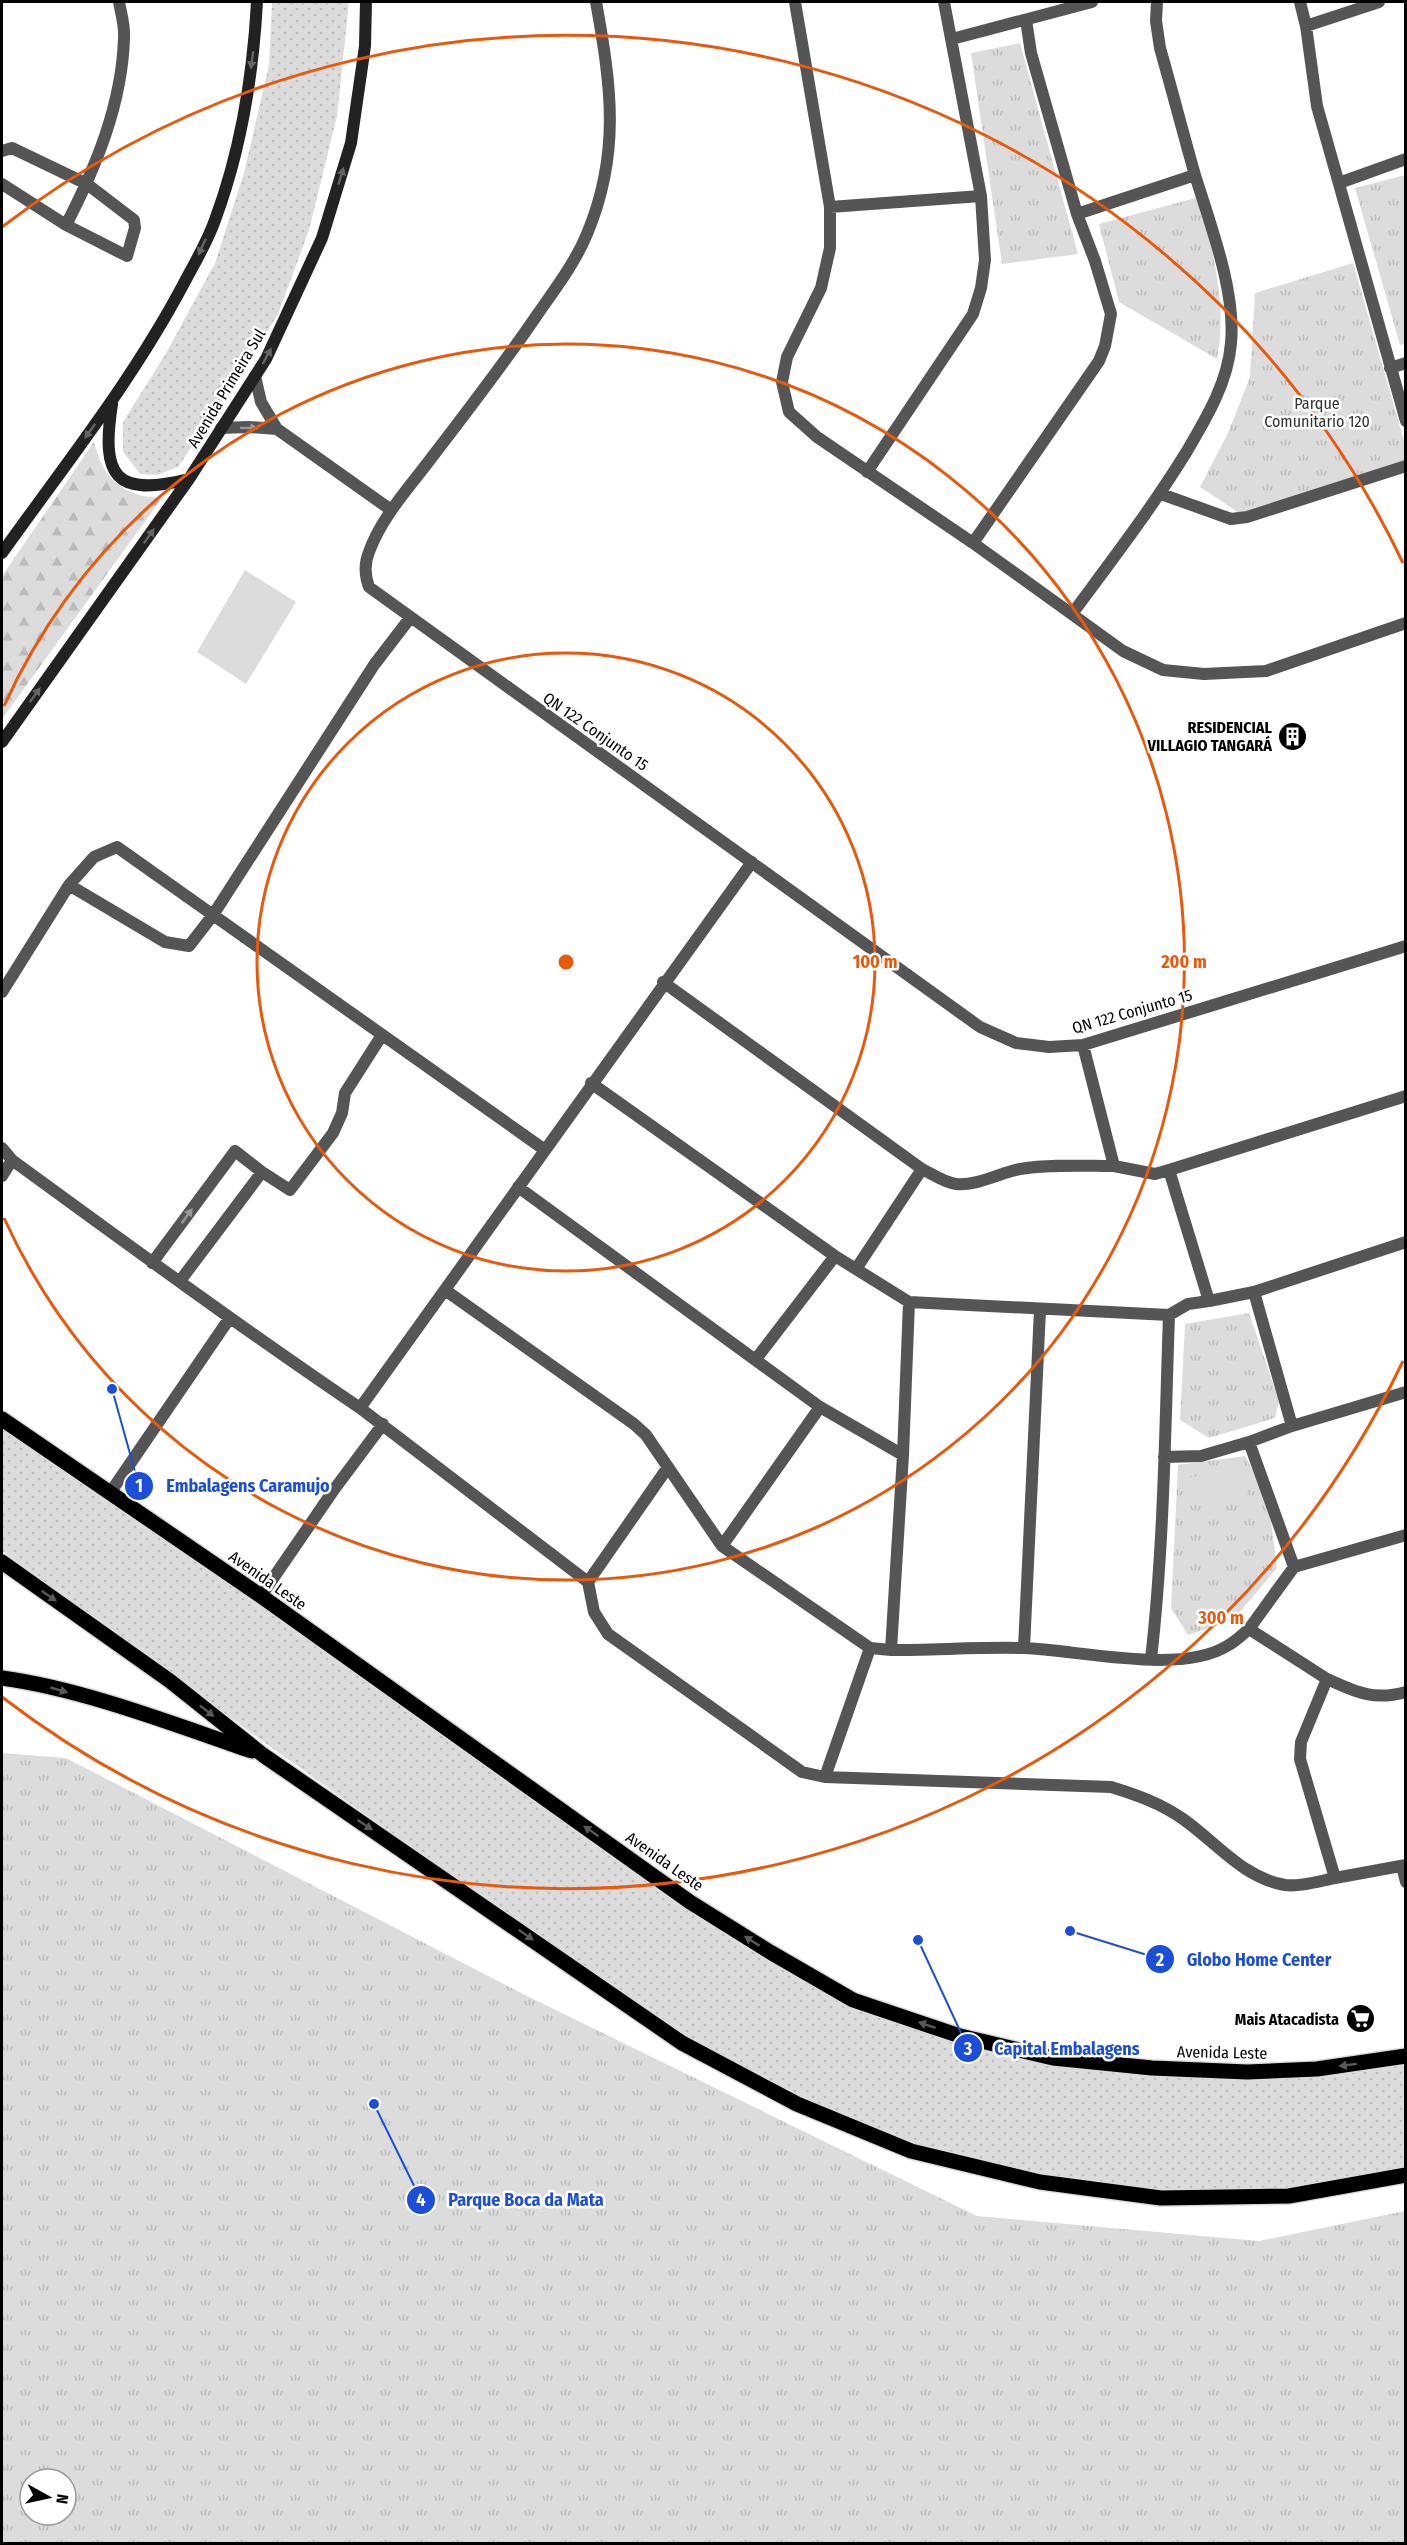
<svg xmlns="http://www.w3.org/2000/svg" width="1407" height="2545" font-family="'Fira Sans Condensed',sans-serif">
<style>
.grass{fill:url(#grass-dots)}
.forest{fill:url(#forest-firs)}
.park{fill:url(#park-tufts);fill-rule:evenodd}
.pitch{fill:#dcdcdc}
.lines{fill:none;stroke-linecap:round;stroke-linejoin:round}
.primary-casing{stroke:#dbdbdb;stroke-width:18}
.minor{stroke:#555;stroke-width:12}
.secondary{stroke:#222;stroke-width:12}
.primary{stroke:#000;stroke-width:15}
.oneway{fill:#646464}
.oneway2{fill:#999}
.oneway3{fill:#595959}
.ring{fill:none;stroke:#e8590c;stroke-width:3}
.labels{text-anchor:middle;stroke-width:5;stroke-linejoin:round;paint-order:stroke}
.street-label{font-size:16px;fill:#000;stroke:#fff}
.park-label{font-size:16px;fill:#333;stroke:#fff}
.poi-label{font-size:16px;font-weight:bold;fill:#000;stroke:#fff;text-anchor:end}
.centre{fill:#e8590c;stroke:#fff;stroke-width:3}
.ring-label{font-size:18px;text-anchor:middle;font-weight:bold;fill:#e8590c;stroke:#fff;stroke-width:5;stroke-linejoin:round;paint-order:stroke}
.leader{fill:none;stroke:#1d4ed8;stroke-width:2}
.callout-dot{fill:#1d4ed8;stroke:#fff;stroke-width:2}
.mark-label{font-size:18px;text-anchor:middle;font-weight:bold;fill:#fff}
.callout-label{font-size:18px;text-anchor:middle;font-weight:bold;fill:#1d4ed8;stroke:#fff;stroke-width:5;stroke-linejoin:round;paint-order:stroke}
</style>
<defs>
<pattern id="grass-dots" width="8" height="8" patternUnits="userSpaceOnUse" patternTransform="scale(1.5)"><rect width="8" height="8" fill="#dcdcdc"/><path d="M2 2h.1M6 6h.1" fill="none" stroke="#bbb" stroke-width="1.8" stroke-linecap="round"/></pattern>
<pattern id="forest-firs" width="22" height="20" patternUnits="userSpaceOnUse" patternTransform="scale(1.5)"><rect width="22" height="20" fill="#dcdcdc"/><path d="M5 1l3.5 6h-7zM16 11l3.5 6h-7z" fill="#bbb"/></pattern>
<pattern id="park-tufts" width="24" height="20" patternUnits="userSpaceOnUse" patternTransform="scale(1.5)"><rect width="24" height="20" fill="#dcdcdc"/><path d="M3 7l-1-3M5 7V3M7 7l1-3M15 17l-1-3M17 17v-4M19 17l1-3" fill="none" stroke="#bbb"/></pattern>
</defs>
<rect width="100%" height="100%" fill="#fff"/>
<path class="grass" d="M 272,2 L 349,2 L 337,116 L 309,230 L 278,314 L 228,394 L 178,467 L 157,475 L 140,474 L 123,452 L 123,422 L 165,355 L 215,263 L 244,173 L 269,65 Z
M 2,1415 L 689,1903 L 852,2001 L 959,2045 L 1152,2069 L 1318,2066 L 1405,2049 L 1405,2181 L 1161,2204 L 910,2154 L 684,2041 L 272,1748 L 2,1551 Z"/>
<path class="forest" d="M 94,442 C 103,479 123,497 162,498 L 2,719 L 2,576 Z"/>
<path class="park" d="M 1020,43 L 1078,254 L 1002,264 L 971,53 Z
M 1405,175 L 1406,343 L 1400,345 L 1355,188 Z
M 1199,197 C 1212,253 1228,301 1217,359 L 1119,302 L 1099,224 Z
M 1353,263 L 1405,444 L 1405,465 L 1239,513 L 1200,487 L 1228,433 L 1250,377 L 1255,293 Z
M 1249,1313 L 1279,1401 L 1275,1418 L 1209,1438 L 1180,1420 L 1185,1324 Z
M 1245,1456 L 1268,1498 L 1277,1568 L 1233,1620 L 1188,1635 L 1171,1608 L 1178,1465 Z
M 2,1753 L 66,1758 L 527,1996 L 977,2216 L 1259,2241 L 1405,2211 L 1405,2543 L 2,2543 ZM 30,2479 L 66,2479 L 66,2515 L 30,2515 Z"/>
<path class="pitch" d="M 245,570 L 296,602 L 246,684 L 197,652 Z
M 1244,1472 L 1247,1498 L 1193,1504 L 1190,1477 Z"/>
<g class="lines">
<defs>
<path id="primary" d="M 2,1419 L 261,1596 L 690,1902 L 770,1952 L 853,2000 L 960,2036 L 1053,2058 L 1152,2068 L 1247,2072 L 1317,2069 L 1406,2056
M 2,1562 L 170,1681 L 263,1755 L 682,2043 L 797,2104 L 911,2151 L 1040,2182 L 1161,2198 L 1289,2196 L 1406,2175
M 2,1678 C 83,1689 173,1724 252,1751"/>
</defs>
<use href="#primary" class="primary-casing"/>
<path class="minor" d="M 596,2 C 611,85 621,153 587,234 C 575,263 555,289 537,315 C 503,365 466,413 429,461 C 408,489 381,518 369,552 C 364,564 365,576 369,587 L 980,1027 L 1016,1043 L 1049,1047 L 1083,1045 L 1406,946
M 795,2 L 830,207 L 830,248 L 821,288 L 787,357 L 782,382 L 789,412 L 817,437 L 973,543 L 1123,651 L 1163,670 L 1204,674 L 1266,671 L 1406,623
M 1300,2 L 1306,26 L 1317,106 L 1406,421
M 1306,26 L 1379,2
M 952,39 L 1092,2
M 2,151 L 12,148 L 87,184 L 134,220 L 135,228 L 127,256 L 66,225
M 1339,183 L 1406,159
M 2,184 L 66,225 C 96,167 122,104 124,38 C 125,26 121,13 119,2
M 830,207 L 981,196
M 1077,214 L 1195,175
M 1390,368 L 1406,363
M 255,376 L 261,402 L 277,429 L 391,510
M 221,428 L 249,427 L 277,429
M 867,472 L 973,314 L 981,288 L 985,260 L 981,196 L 944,2
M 1161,494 L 1231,519 L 1247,517 L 1406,466
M 973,543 L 1099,361 L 1105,346 L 1111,314 L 1095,261 L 1077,214 L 1031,53 L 1026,20
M 1072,614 C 1112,560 1152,508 1187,451 C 1207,417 1228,382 1231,343 C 1236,291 1210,224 1195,175 C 1183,133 1172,90 1160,48 L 1156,21 L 1157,2
M 752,862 L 360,1408 L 588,1582 L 594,1612 L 608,1634 L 802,1772 L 825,1777 L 1111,1787 C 1137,1795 1160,1803 1183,1819 C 1216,1842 1243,1878 1285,1885 C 1300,1887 1320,1881 1335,1878
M 69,885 L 165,942 L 189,946 L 213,915 L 374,665 L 410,618
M 663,982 L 922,1169 C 932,1174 945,1183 956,1184 C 977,1186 1000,1173 1020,1169 C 1051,1164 1083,1166 1114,1166
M 2,992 L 69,885 L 94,857 L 117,847 L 545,1150
M 1083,1045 L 1114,1166 L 1155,1174 L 1169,1170 L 1209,1301 L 1254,1292 L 1292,1426 L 1249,1442 L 1294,1567
M 591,1083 L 835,1256 L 909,1302 L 903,1455 L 891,1650
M 2,1148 L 12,1160 C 127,1244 242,1328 360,1408
M 1169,1170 L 1406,1096
M 2,1176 L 12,1160
M 518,1187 L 820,1407 L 903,1455
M 152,1263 L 235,1151 L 262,1172 L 290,1190 L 333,1133 L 342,1113 L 345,1093 L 382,1035
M 856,1269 L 922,1169
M 180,1281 L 262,1172
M 445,1290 L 634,1424 L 646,1435 L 722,1546 L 870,1648
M 1254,1292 L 1406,1242
M 909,1302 L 1169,1315 L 1188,1304 L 1209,1301
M 756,1359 L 835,1256
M 1292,1426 L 1406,1392
M 1164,1457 L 1201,1456 L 1249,1442
M 110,1493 L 229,1319
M 1406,1535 L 1294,1567 L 1249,1629 L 1327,1679 L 1301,1742 L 1300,1759 L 1335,1878 L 1406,1865
M 722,1546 L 820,1407
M 588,1582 L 668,1467
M 261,1596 L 333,1491 L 383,1424
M 1024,1648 L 1040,1310
M 1151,1659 C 1164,1545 1165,1430 1169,1315
M 1327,1679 C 1356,1692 1373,1701 1406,1692
M 825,1777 L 870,1648 L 891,1650 C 935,1650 980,1647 1024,1648 C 1079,1650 1180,1675 1227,1646 C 1235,1642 1242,1635 1249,1629
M 1402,1866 L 1406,1882"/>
<path class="secondary" d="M 112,404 C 101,476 114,498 189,479
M 2,553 C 64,466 132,381 183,285 C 194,264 207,243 215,220 C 241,150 253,75 257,2
M 2,742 L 189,479 L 266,359 L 322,238 L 351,143 L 365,46 L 366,2"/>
<use href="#primary" class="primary"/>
</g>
<defs><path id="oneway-solid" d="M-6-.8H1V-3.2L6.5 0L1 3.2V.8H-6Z" transform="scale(1.5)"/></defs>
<g class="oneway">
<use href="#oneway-solid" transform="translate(252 60) rotate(98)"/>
<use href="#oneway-solid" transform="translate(341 176) rotate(-73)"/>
<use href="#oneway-solid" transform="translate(202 247) rotate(115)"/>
<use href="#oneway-solid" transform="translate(267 356) rotate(-62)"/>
<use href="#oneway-solid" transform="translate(90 431) rotate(126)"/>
<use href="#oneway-solid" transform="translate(149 536) rotate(-55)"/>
<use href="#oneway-solid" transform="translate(35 695) rotate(-54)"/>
</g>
<g class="oneway2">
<use href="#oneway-solid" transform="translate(249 428) rotate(1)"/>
<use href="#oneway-solid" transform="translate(187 1216) rotate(-54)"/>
</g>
<g class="oneway3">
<use href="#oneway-solid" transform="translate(49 1596) rotate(35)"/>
<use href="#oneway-solid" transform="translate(59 1690) rotate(16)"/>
<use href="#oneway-solid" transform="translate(207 1711) rotate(38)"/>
<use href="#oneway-solid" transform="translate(365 1825) rotate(34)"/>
<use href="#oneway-solid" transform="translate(591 1831) rotate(-145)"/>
<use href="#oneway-solid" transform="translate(526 1935) rotate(35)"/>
<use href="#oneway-solid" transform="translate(752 1941) rotate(-148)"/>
<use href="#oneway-solid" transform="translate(927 2025) rotate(-161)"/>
<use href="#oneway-solid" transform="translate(1348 2065) rotate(173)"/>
</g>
<g class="ring">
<circle cx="566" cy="962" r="309"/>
<path d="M4 706A618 618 0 1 1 4 1218"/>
<path d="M1403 1361A927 927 0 0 1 2 1697M2 227A927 927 0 0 1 1403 563"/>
</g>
<defs>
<symbol id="building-disc" viewBox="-11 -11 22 22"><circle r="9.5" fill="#000" stroke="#fff"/><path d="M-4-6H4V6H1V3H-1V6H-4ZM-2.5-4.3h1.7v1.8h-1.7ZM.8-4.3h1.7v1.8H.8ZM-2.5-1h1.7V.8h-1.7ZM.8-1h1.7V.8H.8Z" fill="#fff"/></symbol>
<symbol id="supermarket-disc" viewBox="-11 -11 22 22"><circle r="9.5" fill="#000" stroke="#fff"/><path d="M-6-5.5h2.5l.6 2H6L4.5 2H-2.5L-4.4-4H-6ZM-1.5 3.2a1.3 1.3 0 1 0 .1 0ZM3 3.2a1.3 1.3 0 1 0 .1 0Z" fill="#fff"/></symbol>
</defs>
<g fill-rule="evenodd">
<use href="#building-disc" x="1276" y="720" width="33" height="33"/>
<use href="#supermarket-disc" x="1344" y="2002" width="33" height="33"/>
</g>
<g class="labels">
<g class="street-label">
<text transform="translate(226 388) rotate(-59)" y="6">Avenida Primeira Sul</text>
<text transform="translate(596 731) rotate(35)" y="6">QN 122 Conjunto 15</text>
<text transform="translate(1132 1011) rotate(-16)" y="6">QN 122 Conjunto 15</text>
<text transform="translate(268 1580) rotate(35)" y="6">Avenida Leste</text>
<text transform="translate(665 1861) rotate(35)" y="6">Avenida Leste</text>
<text transform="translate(1222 2052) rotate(1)" y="6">Avenida Leste</text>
</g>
<g class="park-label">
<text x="1317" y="409">Parque<tspan x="1317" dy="18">Comunitario 120</tspan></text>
</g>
<g class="poi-label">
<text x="1272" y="733">RESIDENCIAL<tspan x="1272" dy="18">VILLAGIO TANGARÁ</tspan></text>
<text x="1339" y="2025">Mais Atacadista</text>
</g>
</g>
<circle cx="566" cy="962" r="9" class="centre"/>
<g class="ring-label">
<text x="875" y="968">100 m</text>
<text x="1184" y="968">200 m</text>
<text x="1221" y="1624">300 m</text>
</g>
<path class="leader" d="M112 1389L139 1486M1070 1931L1160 1959M918 1940L968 2048M374 2104L421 2200"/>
<g class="callout-dot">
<circle cx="112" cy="1389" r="6"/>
<circle cx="1070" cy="1931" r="6"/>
<circle cx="918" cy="1940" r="6"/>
<circle cx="374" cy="2104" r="6"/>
<circle cx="139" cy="1486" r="15"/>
<circle cx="1160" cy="1959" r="15"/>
<circle cx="968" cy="2048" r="15"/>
<circle cx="421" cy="2200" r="15"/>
</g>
<g class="mark-label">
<text x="139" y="1492">1</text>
<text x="1160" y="1966">2</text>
<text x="968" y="2055">3</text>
<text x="421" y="2206">4</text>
</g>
<g class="callout-label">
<text x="248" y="1492">Embalagens Caramujo</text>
<text x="1259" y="1966">Globo Home Center</text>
<text x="1067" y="2055">Capital Embalagens</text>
<text x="526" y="2206">Parque Boca da Mata</text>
</g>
<rect width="1407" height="2545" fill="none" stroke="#000000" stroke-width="6"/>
<g transform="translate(48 2497) rotate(98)"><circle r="28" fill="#ffffff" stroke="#999999" stroke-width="1.5"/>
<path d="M0-4.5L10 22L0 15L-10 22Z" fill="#000000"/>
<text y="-9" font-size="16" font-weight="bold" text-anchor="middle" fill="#000000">N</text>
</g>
</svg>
